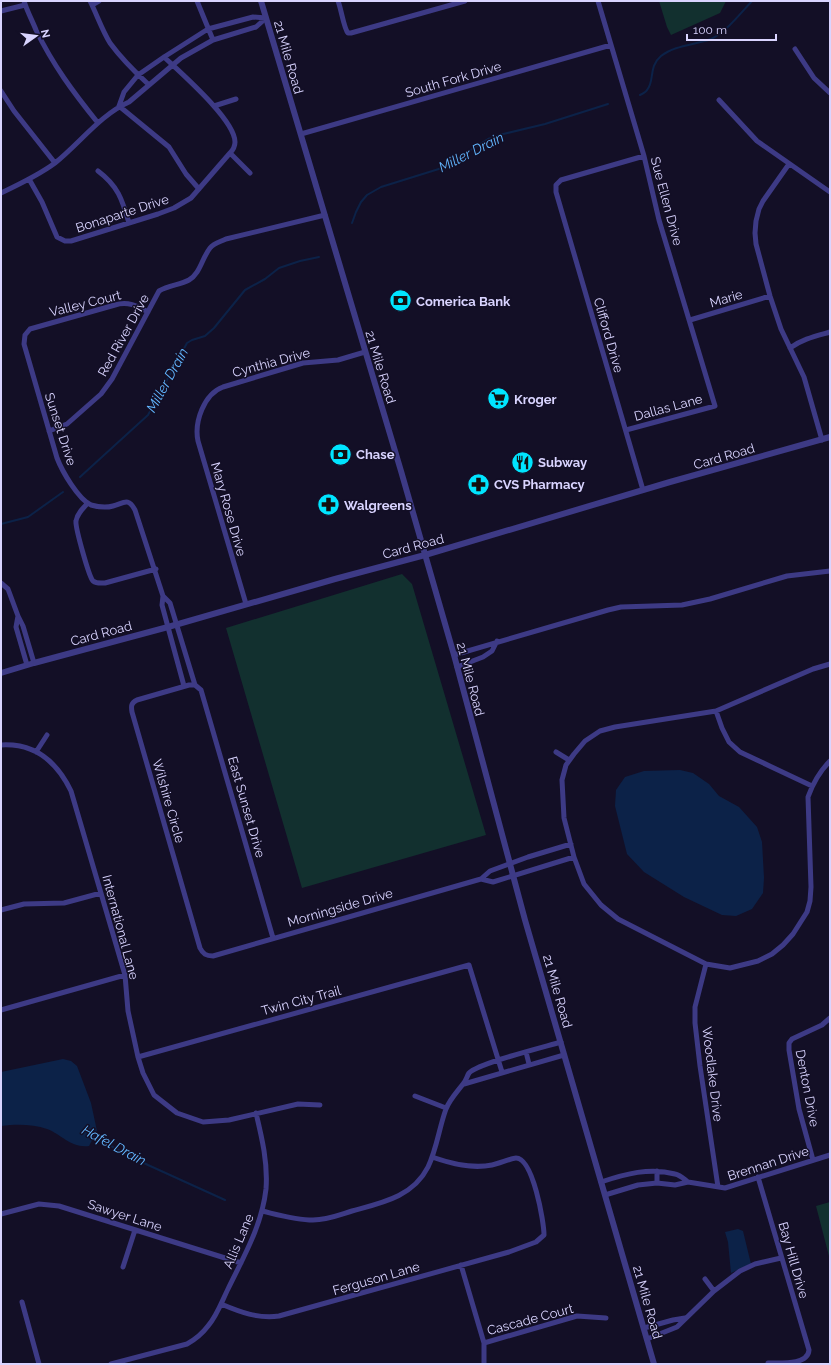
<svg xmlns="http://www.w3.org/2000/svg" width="831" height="1365" viewBox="0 0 831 1365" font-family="Raleway,sans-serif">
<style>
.green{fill:#12302f}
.water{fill:#0c2248}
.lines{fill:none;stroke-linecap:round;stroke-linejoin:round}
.stream{stroke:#0c2248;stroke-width:2}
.minor{stroke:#3d3a85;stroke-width:5}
.tertiary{stroke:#3d3a85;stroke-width:6}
.labels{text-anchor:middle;stroke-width:3;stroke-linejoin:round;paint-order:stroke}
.street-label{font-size:13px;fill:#d9d4ff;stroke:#130f26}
.poi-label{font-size:13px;font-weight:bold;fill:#d9d4ff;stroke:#130f26;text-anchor:start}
.water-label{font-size:14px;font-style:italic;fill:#62b6ff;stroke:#130f26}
</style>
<rect width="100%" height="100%" fill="#130f26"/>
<path class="green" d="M659,1h67l-6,12 -49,22 -4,-8z
M402,574l10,10 74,251 -184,53 -76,-260z
M830,1202v58l-14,-54z"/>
<path class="water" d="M680,770l13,3 16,11 10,12 20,11 18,20 5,15 2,36 -1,15 -11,16 -16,7 -14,-1 -38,-18 -40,-25 -17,-18 -12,-48 1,-16 9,-13 19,-6z
M63,1059l8,2 6,5 14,37 6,28 -8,15c-19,2 -26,-11 -42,-17 -14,-5 -31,-5 -46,-3v-54z
M738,1229l5,2 8,33 -20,9 -3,-31 -3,-10z"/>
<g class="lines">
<path class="stream" d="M640,95c2,-1 6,-3 7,-5 8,-9 1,-23 14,-34 14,-11 34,-11 50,-17 16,-8 29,-25 41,-38
M352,223l4,-11 5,-10 6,-7 14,-8 61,-19 46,-29 11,-4 46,-11 63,-20
M80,477l68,-62 39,-72 5,-3 13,-4 9,-8 31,-38 20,-11 14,-11 21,-7 19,-4
M1,524l27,-7 35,-25
M93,1137l55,28 77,35"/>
<path class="minor" d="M24,1c3,10 8,19 12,29 17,35 37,62 62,93
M90,1c7,14 12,29 20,42 11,15 25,29 38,41
M197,1l16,39
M338,1c3,7 6,28 10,32h3l114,-32
M598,1l46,155 15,64 56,186 -89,24
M92,5l7,-4
M1,11l24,-6
M795,49l19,29 16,15
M1,91l13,20 41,52
M719,100l38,41 73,51
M119,106l5,-14 14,-17 26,-18 44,-28 45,-12 13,1
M119,106l50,41 17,27 13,15
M214,106l22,-7
M301,134l310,-89
M230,153l20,20
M789,164l-26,37 -4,8 -3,12 -1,12 1,11 14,52 11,33 23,48 18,63
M98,171c20,15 24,28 31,52
M29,179l13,23 15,35 8,4h6l87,-27 16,-6 17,-10 39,-45c3,-3 5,-6 5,-11 0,-22 -54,-69 -71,-85
M1,193c19,-9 38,-18 54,-30 25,-20 45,-48 74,-61l52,-44 32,-18 43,-13 10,-9
M148,312c-11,-6 -20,-11 -33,-7l-85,24 -5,6 -1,9 33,114c5,13 21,41 34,47 7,2 15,3 22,1 11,-3 15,-9 22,4l28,86 -1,9 22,81
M690,320l80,-24
M790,348c12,-9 26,-12 40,-16
M49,431l18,-7 34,-30 11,-15 47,-88c10,-6 21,-6 30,-11 11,-6 13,-22 21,-32 4,-5 10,-6 16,-9l99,-24
M643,490l-87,-298v-7l5,-5 83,-24
M88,503c-5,5 -11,11 -12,18 -1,6 13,56 17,60 4,3 8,2 12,2l51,-14
M1,583l7,6 10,27 5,10 11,37
M163,596l7,7 25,82
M246,604l-48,-163c-4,-19 6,-47 25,-54l80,-24 35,-3 27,-8
M18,616l-2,11 11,38
M454,655l154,-45 13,-3 61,-2 28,-6 77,-23 43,-5
M830,664l-17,5 -97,42 -101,16 -15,4 -15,10 -11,13 -8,11 -4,15 2,38 10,39 10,27 17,21 17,14 88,45 24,4 28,-7 14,-7 11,-9 10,-11 14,-22 3,-11 1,-14 -3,-90c5,-14 12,-26 22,-36
M457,667l26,-10 9,-6 5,-10
M716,711l6,17 7,14 11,10 72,34
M1,745c34,-2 56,17 70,46l54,184 3,36 10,46 5,16 11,22 23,18 26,9 26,-2 69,-16 22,1
M36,752l11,-17
M556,752l13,8
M481,879l12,3 81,-25
M1,910l23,-6 40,-1 37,-10
M273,938l-72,-248 -6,-5h-6l-52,15c-6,3 -6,6 -5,12l68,236c3,6 6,8 13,8l268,-77 9,-8 38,-14 43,-13
M706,964l-11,43v16l5,43 18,121
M1,1010l124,-35
M526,1052l3,12
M138,1057l331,-92 33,107
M464,1084l100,-29
M415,1096l31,12
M813,1160l-14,-51 -10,-59v-7l3,-4 30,-14 8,-7
M758,1177l51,173c-1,15 -27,13 -41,13
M601,1182c24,-8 49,-15 74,-8 5,1 9,5 13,8
M657,1183v-12
M605,1195l33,-10 19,-2 18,2 13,-3 37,6 105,-33
M262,1211c17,4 34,9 51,9 14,0 26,-5 39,-9 29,-8 61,-14 76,-44 9,-19 11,-39 18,-58 4,-10 11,-17 17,-25 3,-3 4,-8 6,-11 10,-10 75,-26 92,-31
M1,1214l38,-10 20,2 182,57
M461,1265l23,78v21
M123,1267l12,-37
M705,1279l9,12
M22,1302l17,62
M221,1304c19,8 37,15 58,12l230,-64 27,-10 8,-7c0,-13 -11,-77 -28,-77 -4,0 -18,6 -24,7 -20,4 -40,-1 -60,-8
M644,1328l29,-8 12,-2
M647,1339l30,-12 37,-36 26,-20 15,-7 26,-6
M484,1343l93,-27 29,2
M111,1364l76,-20c9,-5 15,-10 21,-18 9,-10 14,-25 20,-37 16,-33 34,-64 38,-100 2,-26 -4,-51 -10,-76"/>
<path class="tertiary" d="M261,1l140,470 53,184 71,265 129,444
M1,673l33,-10 134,-36 167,-48 90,-24 245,-73 160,-45"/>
</g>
<defs>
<symbol id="bank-disc" viewBox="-11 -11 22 22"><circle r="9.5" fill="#00e5ff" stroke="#130f26"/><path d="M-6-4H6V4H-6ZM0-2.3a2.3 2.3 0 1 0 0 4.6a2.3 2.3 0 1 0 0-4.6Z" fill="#111"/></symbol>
<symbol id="supermarket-disc" viewBox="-11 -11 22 22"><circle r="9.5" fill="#00e5ff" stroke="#130f26"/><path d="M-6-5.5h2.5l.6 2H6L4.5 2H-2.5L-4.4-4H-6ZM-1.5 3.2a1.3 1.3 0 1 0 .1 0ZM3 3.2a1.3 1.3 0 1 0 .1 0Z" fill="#111"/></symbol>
<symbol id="restaurant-disc" viewBox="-11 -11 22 22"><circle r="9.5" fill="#00e5ff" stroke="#130f26"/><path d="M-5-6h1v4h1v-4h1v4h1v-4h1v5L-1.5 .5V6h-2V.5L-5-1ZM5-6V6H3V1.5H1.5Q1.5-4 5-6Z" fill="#111"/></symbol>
<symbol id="pharmacy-disc" viewBox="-11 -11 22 22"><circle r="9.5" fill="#00e5ff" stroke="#130f26"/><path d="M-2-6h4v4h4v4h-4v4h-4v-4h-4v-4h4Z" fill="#111"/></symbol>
</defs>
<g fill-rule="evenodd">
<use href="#bank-disc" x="388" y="288" width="25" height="25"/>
<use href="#supermarket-disc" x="486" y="386" width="25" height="25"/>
<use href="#bank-disc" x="328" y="442" width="25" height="25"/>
<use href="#restaurant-disc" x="510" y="450" width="25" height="25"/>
<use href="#pharmacy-disc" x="466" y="472" width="25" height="25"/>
<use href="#pharmacy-disc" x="316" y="492" width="25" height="25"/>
</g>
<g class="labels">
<g class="street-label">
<text transform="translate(289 57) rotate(74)" y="5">21 Mile Road</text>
<text transform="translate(453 79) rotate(-16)" y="5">South Fork Drive</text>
<text transform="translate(667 201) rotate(75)" y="5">Sue Ellen Drive</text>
<text transform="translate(122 213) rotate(-18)" y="5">Bonaparte Drive</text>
<text transform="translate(726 298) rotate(-16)" y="5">Marie</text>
<text transform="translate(85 303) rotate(-14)" y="5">Valley Court</text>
<text transform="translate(123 335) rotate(-61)" y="5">Red River Drive</text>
<text transform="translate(609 335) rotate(74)" y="5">Clifford Drive</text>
<text transform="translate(271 362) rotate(-15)" y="5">Cynthia Drive</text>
<text transform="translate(381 367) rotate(73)" y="5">21 Mile Road</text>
<text transform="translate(668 407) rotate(-15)" y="5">Dallas Lane</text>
<text transform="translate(61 429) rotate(72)" y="5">Sunset Drive</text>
<text transform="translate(724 456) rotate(-16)" y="5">Card Road</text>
<text transform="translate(229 509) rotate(74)" y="5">Mary Rose Drive</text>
<text transform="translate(413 546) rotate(-15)" y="5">Card Road</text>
<text transform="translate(101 633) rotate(-15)" y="5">Card Road</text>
<text transform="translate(471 679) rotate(75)" y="5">21 Mile Road</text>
<text transform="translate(169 801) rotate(74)" y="5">Wilshire Circle</text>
<text transform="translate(247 807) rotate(74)" y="5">East Sunset Drive</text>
<text transform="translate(340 907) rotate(-16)" y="5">Morningside Drive</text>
<text transform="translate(121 927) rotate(75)" y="5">International Lane</text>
<text transform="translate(558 991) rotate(74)" y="5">21 Mile Road</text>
<text transform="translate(301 1000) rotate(-15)" y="5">Twin City Trail</text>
<text transform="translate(713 1074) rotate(83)" y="5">Woodlake Drive</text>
<text transform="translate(808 1088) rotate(79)" y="5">Denton Drive</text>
<text transform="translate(768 1163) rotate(-18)" y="5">Brennan Drive</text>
<text transform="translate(125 1215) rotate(18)" y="5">Sawyer Lane</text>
<text transform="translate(238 1241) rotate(-67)" y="5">Allis Lane</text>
<text transform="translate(794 1260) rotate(74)" y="5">Bay Hill Drive</text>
<text transform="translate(376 1278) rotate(-16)" y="5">Ferguson Lane</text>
<text transform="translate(648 1302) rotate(74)" y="5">21 Mile Road</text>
<text transform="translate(530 1319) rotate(-15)" y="5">Cascade Court</text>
</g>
<g class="poi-label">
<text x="416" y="306">Comerica Bank</text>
<text x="514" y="404">Kroger</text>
<text x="356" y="459">Chase</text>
<text x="538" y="467">Subway</text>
<text x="494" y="489">CVS Pharmacy</text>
<text x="344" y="510">Walgreens</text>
</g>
<g class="water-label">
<text transform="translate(471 152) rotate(-27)" y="5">Miller Drain</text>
<text transform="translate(167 380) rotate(-61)" y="5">Miller Drain</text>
<text transform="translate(114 1145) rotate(28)" y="5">Hafel Drain</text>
</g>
</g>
<rect width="831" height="1365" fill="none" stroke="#d9d4ff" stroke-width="4"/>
<g transform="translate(36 36) rotate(76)" stroke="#130f26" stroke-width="3" paint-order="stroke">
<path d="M0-3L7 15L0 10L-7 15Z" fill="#d9d4ff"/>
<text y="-6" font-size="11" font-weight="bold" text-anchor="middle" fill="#d9d4ff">N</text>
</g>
<path d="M687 34v6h89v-6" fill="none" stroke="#d9d4ff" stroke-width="2"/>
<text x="693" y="34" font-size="12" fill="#d9d4ff" stroke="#130f26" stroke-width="3" paint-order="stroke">100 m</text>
</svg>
